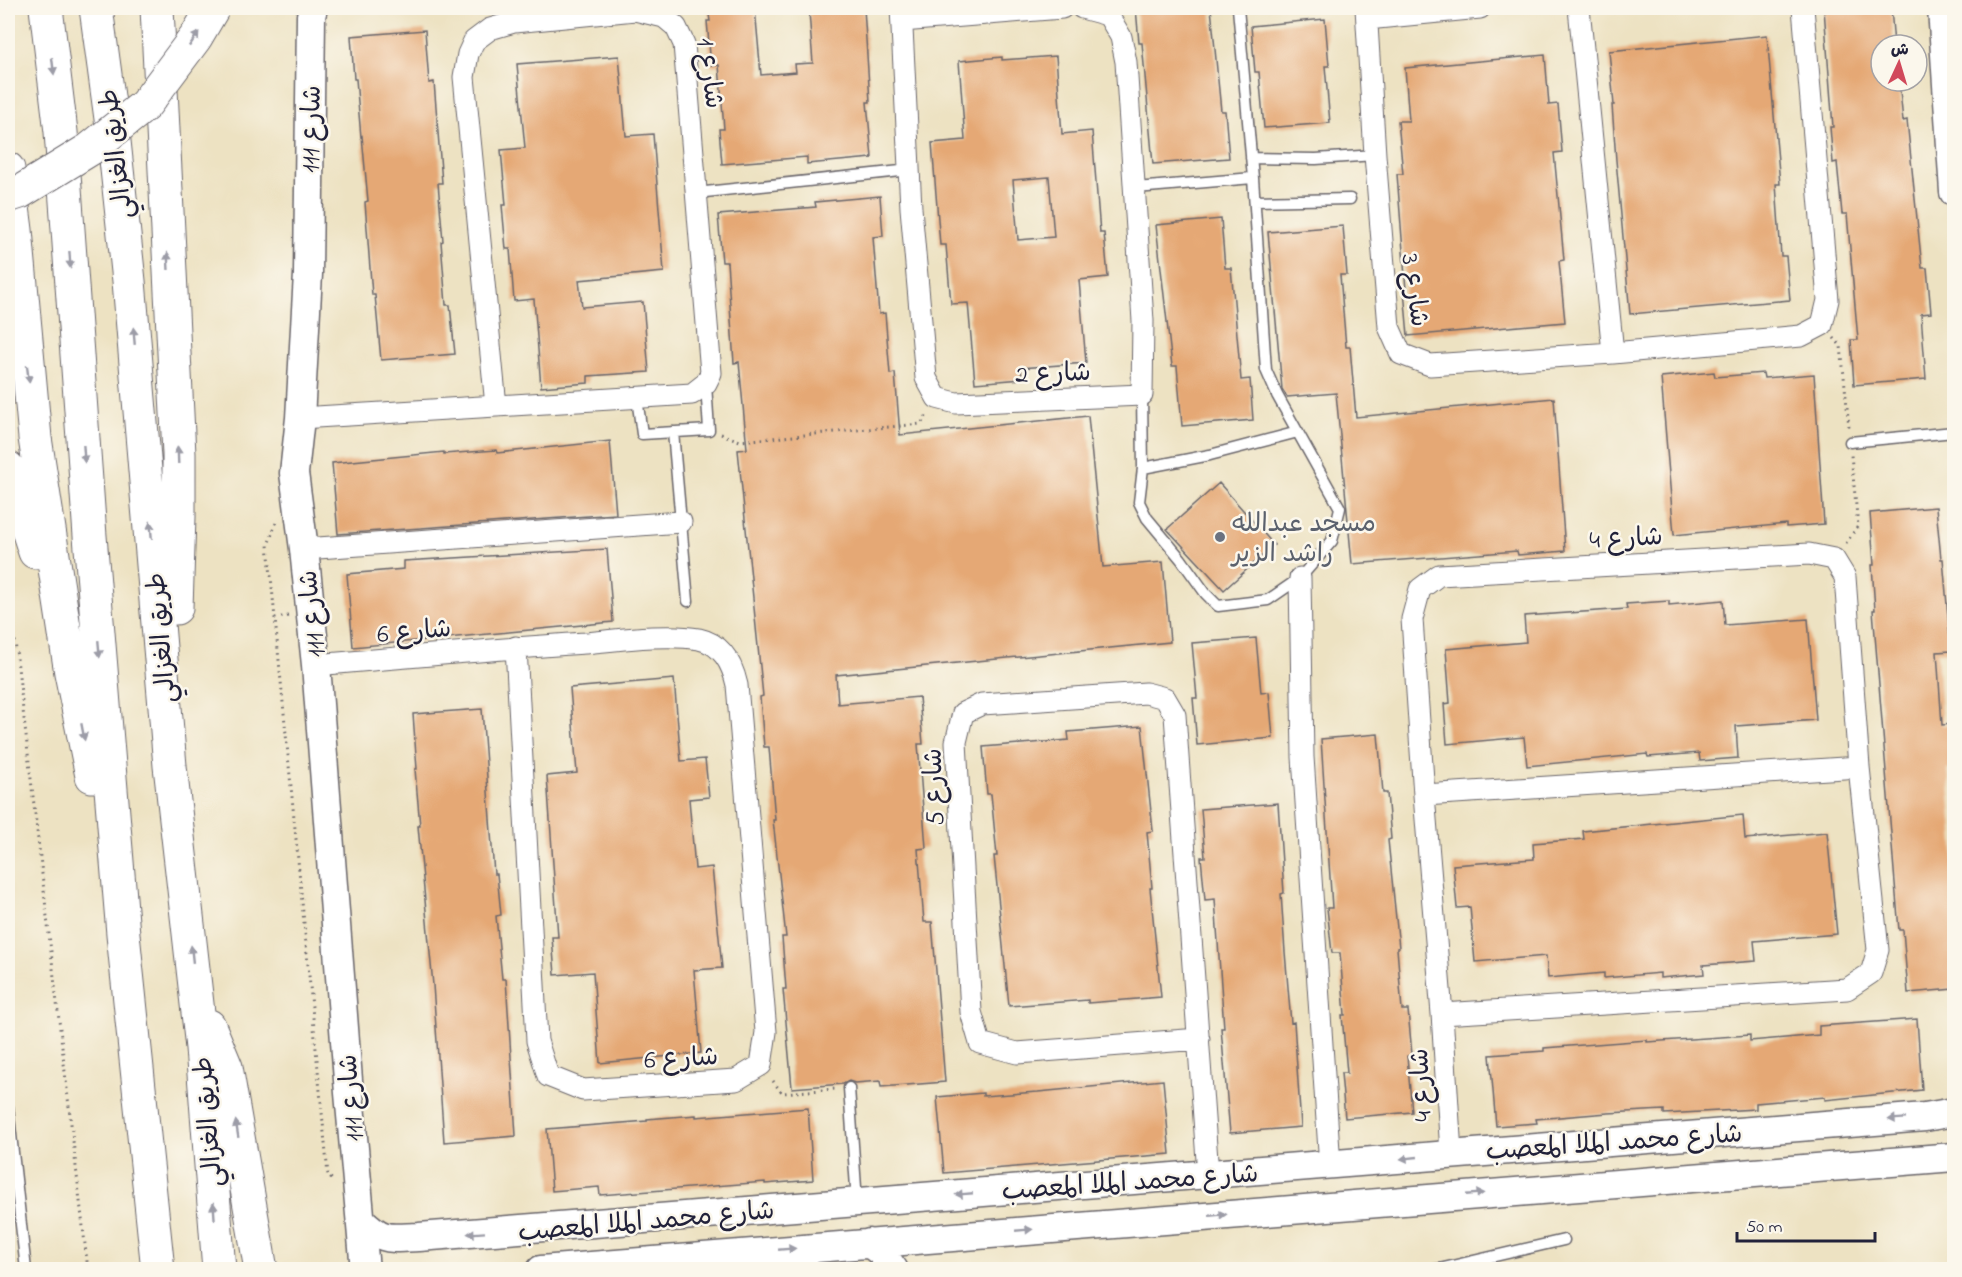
<svg xmlns="http://www.w3.org/2000/svg" width="1962" height="1277" viewBox="0 0 1962 1277" font-family="'Indie Flower','Playpen Sans Arabic',sans-serif">
<style>
.building{fill:#e5a874;fill-rule:evenodd}
.lines{fill:none;stroke-linecap:round;stroke-linejoin:round}
.lane-casing{stroke:#69656a;stroke-width:13}
.street-casing{stroke:#69656a;stroke-width:23}
.secondary-casing{stroke:#69656a;stroke-width:31}
.highway-casing{stroke:#69656a;stroke-width:35}
.path{stroke:#69656a;stroke-width:3;stroke-dasharray:1.5 4.5;stroke-linecap:butt}
.lane{stroke:#fff;stroke-width:10}
.street{stroke:#fff;stroke-width:21}
.secondary{stroke:#fff;stroke-width:28}
.highway{stroke:#fff;stroke-width:33}
.highway-bridge-casing{stroke:#69656a;stroke-width:35;stroke-linecap:butt}
.highway-bridge{stroke:#fff;stroke-width:33}
.oneway{fill:#9c9ca7}
.worship-dot{fill:#6b7280;stroke:#fbf7ec;stroke-width:2}
.labels{text-anchor:middle;stroke-width:5;stroke-linejoin:round;paint-order:stroke}
.street-label{font-size:26px;fill:#22223b;stroke:#fbf7ec}
.worship-label{font-size:26px;fill:#5b616d;stroke:#fbf7ec;text-anchor:start}
</style>
<rect width="100%" height="100%" fill="#fbf7ec"/>
<filter id="ink" filterUnits="userSpaceOnUse"><feTurbulence type="fractalNoise" baseFrequency=".0167" numOctaves="2"/><feDisplacementMap in="SourceGraphic" scale="12" xChannelSelector="R" yChannelSelector="G"/><feConvolveMatrix kernelMatrix="1 2 1 2 8 2 1 2 1" color-interpolation-filters="sRGB"/></filter>
<filter id="wash" filterUnits="userSpaceOnUse"><feTurbulence type="fractalNoise" baseFrequency=".008" numOctaves="4" result="noise"/><feDisplacementMap in="SourceGraphic" scale="24" xChannelSelector="R" yChannelSelector="G"/><feGaussianBlur stdDeviation="1.35" result="paint"/><feColorMatrix in="noise" values="0 0 0 0 0 0 0 0 0 0 0 0 0 0 0 0 0 1.4 0 .05"/><feComposite in="paint" operator="in"/></filter>
<g filter="url(#wash)">
<rect width="100%" height="100%" fill="#ede2c2"/>
<g id="blocks">
<path class="building" d="M708,8h47l6,67 35,-3 -1,-8 18,-1 -4,-51 55,-4 6,94h-3l5,56 -65,6v-7l-85,7 -3,-35h5l-5,-64 -8,1 -4,-45h3z
M1136,8h75l10,103h4l4,47 -76,6 -11,-121h-3z
M1843,8h48l3,37h-13v36h18l4,40 4,-1 15,148h5l4,45 -10,1 5,65 -72,6 -3,-45h7l-11,-126h-5l-5,-52 -4,1 -3,-36h3l-9,-118z
M1325,19l4,47h-4l5,57 -66,5 -5,-56h-4l-4,-46z
M425,30l4,53 5,-1 8,101h-4l5,58 -2,1 5,63h4l5,49 -74,6 -6,-65h-3l-7,-93 3,-1 -6,-65 -1,1 -5,-58h-2l-3,-43z
M1767,35l13,149h-4l5,72h5l4,44 -160,14 -14,-154 -4,-55h2l-5,-54z
M1545,55l4,50 9,-1 4,48 -8,1 10,107 -5,1 6,61 -157,14 -4,-46h2l-9,-116h6l-5,-53h11l-4,-53z
M619,56l7,80 27,-2 11,138 -85,8 3,27 61,-5 6,70 -61,4v7l-47,4 -7,-88 -20,2 -4,-52h-4l-4,-44h4l-5,-55 24,-2 -8,-84z
M1056,56l6,78 30,-3 8,102h4l4,44 -29,3 7,83 -65,5 1,11 -47,4 -7,-80 -17,1 -5,-59h-6l-8,-102 33,-3 -6,-79 43,-4v3zM1049,177l5,60 -36,3 -5,-60z
M880,196l3,40 -10,1 6,77 6,-1 5,61 5,-1 5,62 188,-19 15,151 60,-5 7,80 -334,33 2,29 81,-7 4,47h-5l8,104 -8,1 6,73h8l13,160 -64,5 -1,-6 -25,2 -6,-2 -6,3 -51,4 -9,-99h3l-4,-52h4l-13,-117h2l-6,-73h-5l-4,-50 3,-1 -25,-246 9,-1 -8,-87 -5,1 -7,-101h-5l-4,-47 98,-8 -1,-5z
M1221,219l4,49h6l10,112 9,-1 3,41 -71,6 -5,-60h-5l-16,-141z
M1343,226l4,49h-7l6,72h4l6,70 198,-19 11,153 -47,4 -1,-4 -165,13 -16,-171 -49,4 -5,-8 -14,-157z
M1714,372l1,5 48,-4 1,5 50,-4 10,150 -38,3v-3l-112,11 -13,-158z
M610,441l6,73 -278,20 -6,-71 112,-11v2l52,-4 1,3z
M1219,483l55,62 -50,45 -57,-61z
M1936,507l5,52h2l8,92 -14,1 5,73 11,-1 1,13v32l-6,1 6,72v147l-46,4 -5,-63h-4l-4,-47 -22,-273h2l-3,-45h2l-4,-52z
M607,549l6,73 -260,25 -6,-73 57,-5v-8z
M1723,600l2,25 83,-6 8,101 -80,6 2,32 -38,3 -1,-8 -51,4 -1,-3 -120,12 -3,-29 -77,7 -3,-40 6,-1 -4,-54 80,-7 -2,-26 103,-7 -1,-5 43,-3v4z
M1256,638l5,55 8,-1 4,46 -76,7 -4,-47h4l-5,-55z
M674,679l7,82 24,-2 4,38 -20,2 6,70 17,-2 10,101 -28,2 7,83 -101,10 -7,-91 -38,3 -3,-38h6l-11,-161 30,-3 -7,-85z
M482,709l12,165h3l4,41 -5,1 6,63h4l10,157 -72,6 -11,-157 -15,-159h2l-5,-57h2l-4,-55z
M1142,726l11,105 -6,1 5,56h-2l11,109 -73,6v-3l-79,6 -15,-150h3l-6,-62h-4l-4,-47 86,-7 -1,-8z
M1378,734l5,59h4l4,46 -3,1 11,108h-2l5,62h6l4,45 -5,1 5,56 -67,6 -4,-45h6l-5,-58h3l-5,-62h-8l-5,-45h5l-11,-169z
M1278,803l6,90 -3,1 4,58 6,71 3,-1 7,105 -71,6 -9,-105h3l-9,-129 -10,1 -4,-43h4l-4,-48z
M1743,815l2,24 82,-7 10,102 -83,7 2,20 -53,4 1,9 -44,4v-5l-56,5v-5l-56,5 -2,-22 -71,6 -5,-55 -13,1 -4,-43 81,-6 -1,-16 51,-4 -1,-8z
M1917,1019l5,71 -97,10v-3l-69,6v6l-92,5v-4l-56,3 -72,6 1,4 -41,3 -6,-71 54,-4v-3l103,-8v2l103,-7v6l69,-6v-9z
M1163,1080l7,74 -226,19 -7,-76 46,-4v3l55,-4z
M808,1108l5,72 -48,4v-2l-165,13 -1,-8 -47,4 -5,-62 100,-8v-2l49,-4v2z"/>
</g>
</g>
<g filter="url(#ink)">
<use href="#blocks" fill-opacity="0" stroke="#69656a" stroke-width="1.5"/>
<g class="lines">
<defs>
<path id="lane" d="M1251,158l65,1 59,-4
M1136,188l117,-10
M696,193l214,-23
M1255,201l95,-2
M1142,395l1,73 -4,34 8,16 34,41 25,35 12,12 50,-6 32,-22 32,-37 8,-33 -63,-113 -11,-25 -13,-192 -15,-170
M637,398l5,36 67,-4 -3,-46
M673,432l15,169
M1850,442l104,-10
M1143,468l67,-13 88,-23
M849,1088l8,114
M8,1107l18,163
M1428,1270l11,-1 125,-29"/>
<path id="street" d="M901,8l10,200 15,170 11,20 19,5 186,-8 1,-74 -17,-259 -5,-25 -13,-22 -26,-7
M1366,8l9,147 14,172 12,27 29,11 183,-12 188,-17 21,-11 6,-25 -25,-292
M1579,8l34,345
M1367,19l113,-11
M902,21l160,-13
M300,418l392,-24 14,-11 5,-10 -27,-329 -8,-17 -12,-10 -29,-7 -121,12 -24,7 -16,12 -6,13 -4,23 32,329
M304,549l377,-27
M1300,578l3,179 27,409
M316,665c90,-8 179,-16 269,-22 32,-3 82,-10 114,-4 23,5 33,24 38,46l29,347 -5,33 -25,15 -153,10 -35,-14 -11,-35 -21,-394
M1424,795l435,-28
M1442,1014l405,-25 24,-16 7,-23 -19,-183 -14,-190 -11,-18 -25,-5 -370,21 -19,14 -8,30 12,176 18,219 9,139
M1199,1039l-182,14 -37,-10 -9,-31 -15,-270 7,-29 19,-9 164,-11 19,5 10,17 33,459"/>
<path id="secondary" d="M313,8l-2,8 -3,258 -8,144 -6,55 10,76 12,116 33,428 16,177
M1942,8l12,184
M361,1220c23,22 27,18 58,17l1506,-120 29,-5
M869,1243l12,9 13,18
M541,1270l1413,-113"/>
<path id="highway" d="M46,8l15,124 29,404 33,398 35,336
M96,8l18,133 15,140 41,485 32,282 17,222
M157,8l22,446v63l-3,91
M8,169l8,61 19,208 36,235 21,103
M8,468l27,84
M209,1026l17,41 35,203"/>
</defs>
<use href="#lane" class="lane-casing"/>
<use href="#street" class="street-casing"/>
<use href="#secondary" class="secondary-casing"/>
<use href="#highway" class="highway-casing"/>
<path class="path" d="M1834,338l7,8 8,81
M721,434l19,7 181,-17 6,-9
M276,523l-8,22 60,630 6,7
M1846,543l12,-17 -7,-71
M8,581l80,689
M275,618l13,-2
M773,1081l9,12 53,-4"/>
<use href="#lane" class="lane"/>
<use href="#street" class="street"/>
<use href="#secondary" class="secondary"/>
<use href="#highway" class="highway"/>
<defs>
<path id="highway-bridge" d="M8,196l12,-4 70,-43 55,-44 51,-68 17,-29"/>
</defs>
<use href="#highway-bridge" class="highway-bridge-casing"/>
<use href="#highway-bridge" class="highway-bridge"/>
</g>
<defs><path id="oneway-solid" d="M-6-.8H1V-3.2L6.5 0L1 3.2V.8H-6Z" transform="scale(1.5)"/></defs>
<g class="oneway">
<use href="#oneway-solid" transform="translate(194 39) rotate(-56)"/>
<use href="#oneway-solid" transform="translate(53 66) rotate(83)"/>
<use href="#oneway-solid" transform="translate(70 260) rotate(86)"/>
<use href="#oneway-solid" transform="translate(168 261) rotate(-93)"/>
<use href="#oneway-solid" transform="translate(134 336) rotate(-95)"/>
<use href="#oneway-solid" transform="translate(28 374) rotate(83)"/>
<use href="#oneway-solid" transform="translate(84 454) rotate(86)"/>
<use href="#oneway-solid" transform="translate(178 455) rotate(-92)"/>
<use href="#oneway-solid" transform="translate(151 530) rotate(-95)"/>
<use href="#oneway-solid" transform="translate(99 649) rotate(85)"/>
<use href="#oneway-solid" transform="translate(83 732) rotate(79)"/>
<use href="#oneway-solid" transform="translate(192 954) rotate(-96)"/>
<use href="#oneway-solid" transform="translate(1897 1119) rotate(176)"/>
<use href="#oneway-solid" transform="translate(237 1129) rotate(-99)"/>
<use href="#oneway-solid" transform="translate(1409 1158) rotate(174)"/>
<use href="#oneway-solid" transform="translate(964 1194) rotate(175)"/>
<use href="#oneway-solid" transform="translate(1475 1194) rotate(-5)"/>
<use href="#oneway-solid" transform="translate(214 1211) rotate(-94)"/>
<use href="#oneway-solid" transform="translate(1218 1215) rotate(-5)"/>
<use href="#oneway-solid" transform="translate(1024 1230) rotate(-5)"/>
<use href="#oneway-solid" transform="translate(476 1233) rotate(176)"/>
<use href="#oneway-solid" transform="translate(787 1249) rotate(-5)"/>
</g>
</g>
<circle class="worship-dot" cx="1220" cy="537" r="6"/>
<g class="labels">
<g class="street-label">
<text transform="translate(711 73) rotate(82)" y="9">شارع 1</text>
<text transform="translate(310 129) rotate(-89)" y="9">شارع 111</text>
<text transform="translate(115 154) rotate(-97)" y="9">طريق الغزالي</text>
<text transform="translate(1416 290) rotate(82)" y="9">شارع 3</text>
<text transform="translate(1053 372) rotate(-2)" y="9">شارع 2</text>
<text transform="translate(1626 537) rotate(-3)" y="9">شارع 4</text>
<text transform="translate(311 614) rotate(-96)" y="9">شارع 111</text>
<text transform="translate(414 630) rotate(-5)" y="9">شارع 6</text>
<text transform="translate(160 638) rotate(-95)" y="9">طريق الغزالي</text>
<text transform="translate(933 787) rotate(-92)" y="9">شارع 5</text>
<text transform="translate(681 1057) rotate(-3)" y="9">شارع 6</text>
<text transform="translate(1420 1085) rotate(-93)" y="9">شارع 4</text>
<text transform="translate(350 1098) rotate(-95)" y="9">شارع 111</text>
<text transform="translate(207 1122) rotate(-95)" y="9">طريق الغزالي</text>
<text transform="translate(1614 1141) rotate(-4)" y="9">شارع محمد الملا المعصب</text>
<text transform="translate(1130 1181) rotate(-4)" y="9">شارع محمد الملا المعصب</text>
<text transform="translate(646 1220) rotate(-5)" y="9">شارع محمد الملا المعصب</text>
</g>
<g class="worship-label">
<text x="1232" y="531">مسجد عبدالله<tspan x="1232" dy="30">راشد الزير</tspan></text>
</g>
</g>
<rect width="1962" height="1277" fill="none" stroke="#fbf7ec" stroke-width="30"/>
<g transform="translate(1899 63) rotate(4)"><circle r="28" fill="#fbf7ec" stroke="#a4a2a5" stroke-width="1.5"/>
<path d="M0-4.5L10 22L0 15L-10 22Z" fill="#d1495b"/>
<text y="-9" font-size="16" font-weight="bold" text-anchor="middle" fill="#22223b">ش</text>
</g>
<path d="M1737 1232v9h138v-9" fill="none" stroke="#22223b" stroke-width="3"/>
<text x="1746" y="1232" font-size="18" fill="#22223b" stroke="#fbf7ec" stroke-width="4.5" paint-order="stroke">50 m</text>
</svg>
